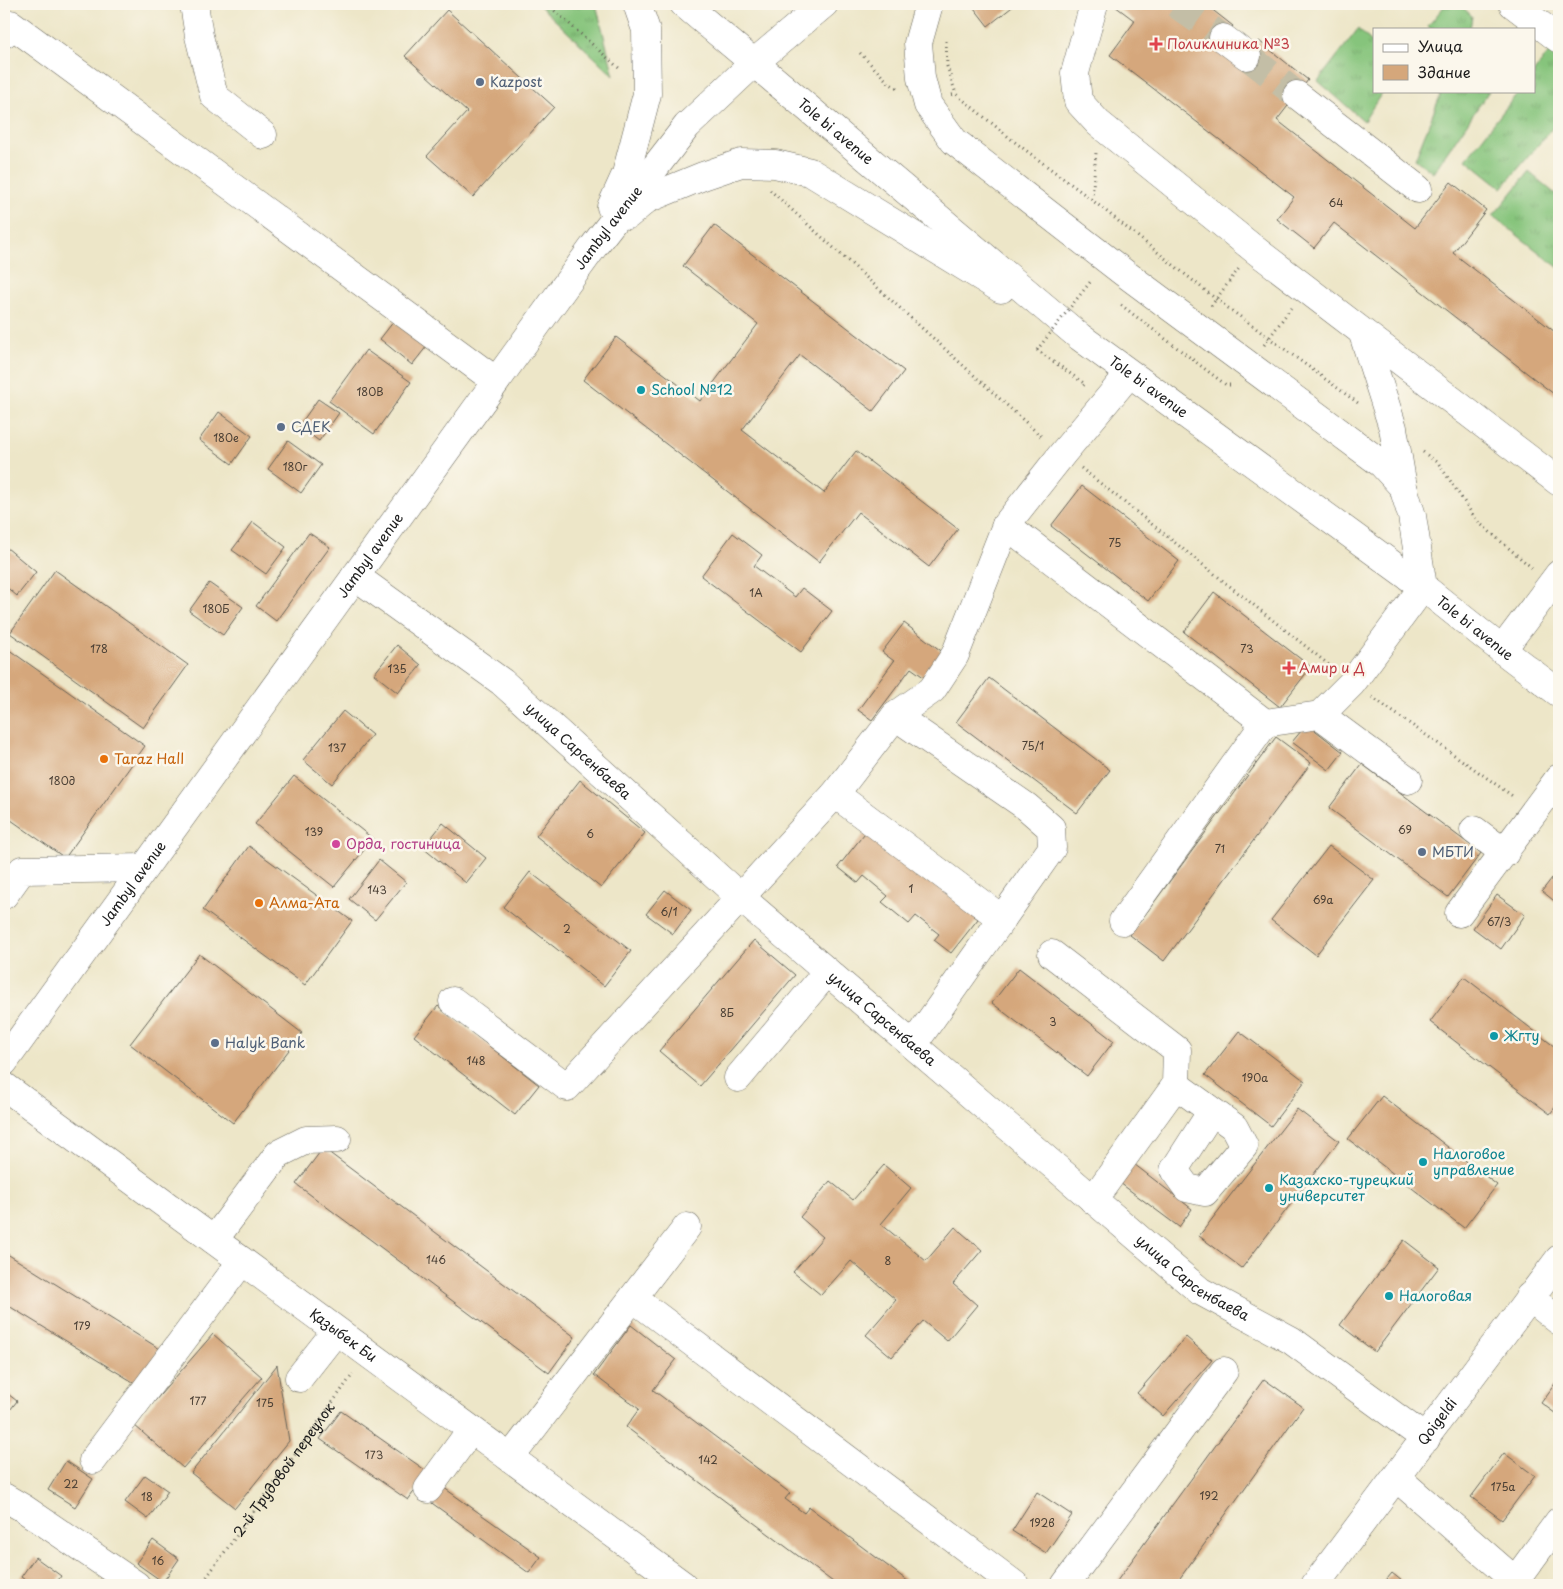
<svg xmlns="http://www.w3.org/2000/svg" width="1563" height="1589" viewBox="0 0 1563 1589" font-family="'Playpen Sans',sans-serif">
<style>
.grass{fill:url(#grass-tufts);stroke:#51704c}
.building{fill:#d5a77b}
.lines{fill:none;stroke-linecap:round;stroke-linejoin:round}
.minor-tunnel{stroke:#c3bea6;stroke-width:28;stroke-dasharray:28 14;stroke-linecap:butt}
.minor-casing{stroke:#656358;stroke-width:29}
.major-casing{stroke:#656358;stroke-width:29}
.path{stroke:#656358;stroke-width:3;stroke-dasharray:1 4;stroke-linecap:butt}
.minor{stroke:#fff;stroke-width:28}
.major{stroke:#fff;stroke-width:28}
.path-bridge{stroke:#656358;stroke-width:3;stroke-dasharray:1 4;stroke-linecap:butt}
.health-dot{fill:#e0444e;stroke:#fbf7ec;stroke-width:2}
.service-dot{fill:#5c6f8a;stroke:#fbf7ec;stroke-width:2}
.culture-dot{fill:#0f9aa8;stroke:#fbf7ec;stroke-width:2}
.food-dot{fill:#e8710a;stroke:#fbf7ec;stroke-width:2}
.hotel-dot{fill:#d1479c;stroke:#fbf7ec;stroke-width:2}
.labels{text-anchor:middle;stroke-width:5;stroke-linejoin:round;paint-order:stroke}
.number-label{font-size:11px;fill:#4a3f34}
.health-label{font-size:14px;fill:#be3a42;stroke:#fbf7ec;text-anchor:start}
.service-label{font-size:14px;fill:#4e5e75;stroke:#fbf7ec;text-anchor:start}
.street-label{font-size:14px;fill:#1c1c1c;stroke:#fbf7ec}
.culture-label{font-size:14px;fill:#0d838f;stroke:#fbf7ec;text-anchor:start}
.food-label{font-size:14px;fill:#c56008;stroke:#fbf7ec;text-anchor:start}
.hotel-label{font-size:14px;fill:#b23c85;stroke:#fbf7ec;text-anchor:start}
</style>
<defs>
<pattern id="grass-tufts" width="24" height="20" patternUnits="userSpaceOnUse" patternTransform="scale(1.25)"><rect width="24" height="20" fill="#86c47b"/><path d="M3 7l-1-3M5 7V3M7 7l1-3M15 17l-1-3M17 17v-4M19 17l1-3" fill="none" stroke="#73a86a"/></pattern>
</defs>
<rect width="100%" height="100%" fill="#fbf7ec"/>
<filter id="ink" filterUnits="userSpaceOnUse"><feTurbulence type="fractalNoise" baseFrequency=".02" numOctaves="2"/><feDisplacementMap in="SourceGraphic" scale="10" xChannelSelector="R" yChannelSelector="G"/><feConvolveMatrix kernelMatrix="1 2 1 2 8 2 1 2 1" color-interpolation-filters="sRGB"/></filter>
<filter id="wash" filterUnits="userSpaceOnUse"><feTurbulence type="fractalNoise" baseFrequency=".0096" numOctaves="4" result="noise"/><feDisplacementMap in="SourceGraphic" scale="20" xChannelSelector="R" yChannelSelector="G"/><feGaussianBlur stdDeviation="1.12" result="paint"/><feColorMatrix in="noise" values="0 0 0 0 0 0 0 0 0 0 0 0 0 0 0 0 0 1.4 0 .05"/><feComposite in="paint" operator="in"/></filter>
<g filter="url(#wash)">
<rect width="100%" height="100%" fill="#ede6c8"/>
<path class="grass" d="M538,4h58l18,72z
M1446,4h13l13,12 -2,13h-40l-2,-3z
M1358,29l16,15v47h9l-19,30 -46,-40z
M1556,43l3,3v74l-57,68 -36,-29 53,-68h15v-19z
M1442,91h47l-56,82 -18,-14z
M1529,172l30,25v71l-66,-52z"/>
<g id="blocks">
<path class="building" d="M971,4h45l-28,22z
M1116,4h89l28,22 -15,18 24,19 17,-22 49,39 -31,40 138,108 36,-46 35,28 -33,43 106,82v63l-225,-175 -20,25 -37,-29 17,-22 -184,-142 25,-34 -20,-15z
M447,10l107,97 -81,90 -46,-41 40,-44 -62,-56z
M714,225l190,146 -31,40 -73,-56 -58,75 82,63 32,-42 102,78 -29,38 -71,-55 -39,50 -236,-182 33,-43 84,64 58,-77 -75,-58z
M394,321l33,25 -15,19 -32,-26z
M366,350l45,32 -37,52 -45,-33z
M318,399l21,14 -20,28 -20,-15z
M219,412l33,24 -20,28 -33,-24z
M288,441l33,24 -20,28 -33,-24z
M1082,486l97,75 -31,40 -97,-75z
M253,522l33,25 -20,27 -34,-24z
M309,533l21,14 -54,74 -20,-15z
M733,533l29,22 -8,11 41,31 7,-9 30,23 -31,41 -100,-76z
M7,548l29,24 -19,24 -13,-11v-34z
M55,570l133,95 -45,63 -133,-95z
M209,583l34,24 -20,28 -34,-24z
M1214,592l97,75 -31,40 -96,-75z
M904,623l40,30 -19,25 -14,-10 -39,52 -14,-10 36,-49 -12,-9z
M397,645l24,20 -23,28 -24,-19z
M5,647l140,99 -80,112 -61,-43z
M989,678l121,92 -33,43 -121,-91z
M343,711l29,24 -40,49 -29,-24z
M1307,724l36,28 -14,18 -37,-28z
M1276,737l35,26 -147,198 -34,-26z
M1362,764l119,89 -33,44 -119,-89z
M294,776l79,63 -39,48 -79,-63z
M580,780l65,53 -44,55 -65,-52z
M443,823l43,35 -20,25 -43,-35z
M868,829l110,90 -27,34 -17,-13 5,-6 -23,-18 -7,8 -27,-22 6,-6 -24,-20 -6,7 -20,-16z
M249,846l103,75 -47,64 -102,-75z
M1329,846l45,34 -58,75 -45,-35z
M379,860l27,22 -31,38 -26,-21z
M1559,869v36l-17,-14z
M530,872l101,79 -27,35 -101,-79z
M665,890l26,20 -18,24 -27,-20z
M1497,895l28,20 -24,34 -28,-21z
M754,940l41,35 -95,111 -41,-35z
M199,954l103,79 -69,90 -103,-79z
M1019,968l95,73 -27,35 -95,-73z
M1464,977l95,73v52l-9,12 -120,-92z
M438,1006l101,79 -24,30 -101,-79z
M1239,1031l66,50 -34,45 -66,-51z
M1382,1096l115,89 -33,43 -116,-89z
M1297,1109l42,32 -97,127 -43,-32z
M323,1148l252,189 -26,36 -253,-189z
M1134,1164l58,45 -13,18 -59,-44z
M884,1165l27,23 -30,36 45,37 29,-34 27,23 -29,34 24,21 -30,36 -24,-20 -31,36 -26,-22 30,-35 -45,-39 -30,34 -28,-23 30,-35 -23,-20 30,-36 23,19z
M1404,1240l35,27 -64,85 -35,-27z
M4,1252l156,97 -22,36 -134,-82z
M631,1325l45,35 -23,30 137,103 -5,6 19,14 5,-6 104,78h-76l-211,-158 13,-18 -45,-34z
M213,1334l49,43 -79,91 -49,-43z
M1186,1337l26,23 -49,56 -26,-23z
M277,1365l12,76 -54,67 -44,-35z
M1559,1378v38l-18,-13z
M1264,1379l39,28 -128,178h-61z
M4,1391l13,10 -13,17z
M341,1411l87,61 -20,28 -88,-61z
M1504,1453l31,23 -33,44 -31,-23z
M66,1461l27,18 -18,28 -27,-17z
M145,1475l23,16 -20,28 -23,-17z
M440,1485l101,72 -12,16 -100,-72z
M1037,1492l35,23 -26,38 -34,-22z
M153,1540l26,19 -16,23 -27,-19z
M35,1557l26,19 -6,9h-23l-11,-8z
M1392,1573l15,12h-25z"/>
</g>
</g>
<g filter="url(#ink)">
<use href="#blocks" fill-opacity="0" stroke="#656358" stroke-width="1"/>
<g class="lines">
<path class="minor-tunnel" d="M1176,4l47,34
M1247,56l50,39"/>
<defs>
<g id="minor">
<path d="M194,4l5,32 15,60 49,39"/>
<path d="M1094,4l-19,69 3,28 20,22 156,126 305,233"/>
<path d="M1513,4l46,35"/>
<path d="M4,34l7,-10 485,357"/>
<path d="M1223,38l24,18"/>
<path d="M1297,95l121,94"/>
<path d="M1363,334l30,94 10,59"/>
<path d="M1006,525l259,198 55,-8 32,-32 71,-96"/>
<path id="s2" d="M355,576l147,106 238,215 460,394 91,49 135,99"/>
<path d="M1502,650l57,-76"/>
<path d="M1320,715l88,65"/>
<path d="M895,716l132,91 24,21 1,20 -139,197"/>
<path d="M835,794l167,125"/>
<path d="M1474,830l31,23"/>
<path d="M4,895l18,-25 122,-2"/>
<path d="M1459,913l100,-135"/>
<path d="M1123,921l142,-198"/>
<path d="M1052,954l125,96 -1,35 -83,115"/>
<path d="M453,1001l114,86 268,-293 60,-78 37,-26 23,-35 51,-130 57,-72 66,-79"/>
<path d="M738,1078l89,-106"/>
<path d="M1176,1085l58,42 10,19 -39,46 -18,-4 -13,-18 38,-59"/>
<path id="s3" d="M4,1086l679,499"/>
<path d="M214,1240l64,-86 28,-14 31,-1"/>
<path d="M1529,1297l30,24"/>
<path d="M633,1298l382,287"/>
<path d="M299,1378l37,-47"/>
<path d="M510,1458l177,-231"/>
<path d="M93,1460l149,-199"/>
<path d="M1397,1478l123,107"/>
<path d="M428,1489l43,-59"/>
<path d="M4,1497l19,11 113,77"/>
<path d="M1065,1585l159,-214"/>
<path id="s4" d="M1315,1585l244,-326"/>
<path d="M1509,1585l6,-4 44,-60"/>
</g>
<g id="major">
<path id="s5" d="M684,4l396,333 343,250 79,63 57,43"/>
<path d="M929,4l-11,39 3,35 7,27 26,36 169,131 259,192 21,23 9,29 11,71"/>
<path d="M611,207l15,-33 21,-80 -1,-64 -9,-26"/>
<path d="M628,215l19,-16 56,-23 38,-13 34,1 35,8 191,117"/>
<path id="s6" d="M4,1062l590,-816 93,-120 68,-64 69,-58"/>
</g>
</defs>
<use href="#minor" class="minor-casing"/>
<use href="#major" class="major-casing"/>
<g class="path">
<path d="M547,4l74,66"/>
<path d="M946,41l1,25 9,28"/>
<path d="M860,53l29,30 8,5"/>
<path d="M952,95l4,-1 60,49 76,57 124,99 142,104"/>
<path d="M770,190l273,248"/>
<path d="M1092,199l4,-46"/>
<path d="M1121,305l105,80h6"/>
<path d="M1211,306l29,-39"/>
<path d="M1264,345l27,-37"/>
<path d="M1037,350l48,34 -2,2"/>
<path d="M1423,452l16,12 38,57 55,47"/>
<path d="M1081,468l252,200"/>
<path d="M1372,697l142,100"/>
<path id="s1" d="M201,1585l152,-211"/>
</g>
<use href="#minor" class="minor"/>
<use href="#major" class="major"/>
<path class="path-bridge" d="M1037,350l54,-69"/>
</g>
</g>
<g class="health-dot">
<path d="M1153.5 36.5h5v5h5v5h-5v5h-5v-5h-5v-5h5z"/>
<path d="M1286.5 660.5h5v5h5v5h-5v5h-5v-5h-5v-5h5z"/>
</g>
<g class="service-dot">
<circle cx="480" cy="82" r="5"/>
<circle cx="281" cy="427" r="5"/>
<circle cx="1422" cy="852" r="5"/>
<circle cx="215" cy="1043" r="5"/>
</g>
<g class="culture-dot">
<circle cx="641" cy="390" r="5"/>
<circle cx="1494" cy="1036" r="5"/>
<circle cx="1423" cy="1162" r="5"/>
<circle cx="1269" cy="1188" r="5"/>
<circle cx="1389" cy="1296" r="5"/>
</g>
<g class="food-dot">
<circle cx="104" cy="759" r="5"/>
<circle cx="259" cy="903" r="5"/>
</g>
<circle class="hotel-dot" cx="336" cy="844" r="5"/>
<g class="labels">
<g class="number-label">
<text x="1336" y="207">64</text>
<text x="370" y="396">180В</text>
<text x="226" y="442">180е</text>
<text x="295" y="471">180г</text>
<text x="1115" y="547">75</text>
<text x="756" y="597">1А</text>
<text x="216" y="613">180Б</text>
<text x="99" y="653">178</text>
<text x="1247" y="653">73</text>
<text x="397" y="673">135</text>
<text x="1033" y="750">75/1</text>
<text x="337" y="752">137</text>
<text x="62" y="785">180д</text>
<text x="1405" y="834">69</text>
<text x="314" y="836">139</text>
<text x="590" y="838">6</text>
<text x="1220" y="853">71</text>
<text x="911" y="893">1</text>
<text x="377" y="894">143</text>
<text x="1323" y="904">69а</text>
<text x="669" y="916">6/1</text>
<text x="1499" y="926">67/3</text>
<text x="567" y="933">2</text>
<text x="727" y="1017">8Б</text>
<text x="1053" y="1026">3</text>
<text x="476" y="1065">148</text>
<text x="1255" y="1082">190а</text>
<text x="436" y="1264">146</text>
<text x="888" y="1265">8</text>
<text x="82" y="1330">179</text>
<text x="198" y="1405">177</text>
<text x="265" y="1407">175</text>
<text x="374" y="1459">173</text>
<text x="708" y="1464">142</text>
<text x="71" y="1488">22</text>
<text x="1503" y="1491">175а</text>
<text x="1209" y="1500">192</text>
<text x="147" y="1501">18</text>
<text x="1042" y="1527">192в</text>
<text x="158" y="1565">16</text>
</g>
<g class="health-label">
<text x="1167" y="49">Поликлиника №3</text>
<text x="1299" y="673">Амир и Д</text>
</g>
<g class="service-label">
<text x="490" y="87">Kazpost</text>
<text x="291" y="432">СДЕК</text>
<text x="1432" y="857">МБТИ</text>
<text x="225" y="1048">Halyk Bank</text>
</g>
<g class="street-label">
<text dy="5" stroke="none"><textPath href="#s5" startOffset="198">Tole bi avenue</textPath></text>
<text dy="5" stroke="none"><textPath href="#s6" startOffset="1030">Jambyl avenue</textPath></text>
<text dy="5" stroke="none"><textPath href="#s5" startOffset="602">Tole bi avenue</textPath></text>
<text dy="5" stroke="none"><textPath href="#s6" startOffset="625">Jambyl avenue</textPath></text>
<text dy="5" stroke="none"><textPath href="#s5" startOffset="1008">Tole bi avenue</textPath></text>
<text dy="5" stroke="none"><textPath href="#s2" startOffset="284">улица Сарсенбаева</textPath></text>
<text dy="5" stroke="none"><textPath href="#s6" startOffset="220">Jambyl avenue</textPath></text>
<text dy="5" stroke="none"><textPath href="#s2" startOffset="689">улица Сарсенбаева</textPath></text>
<text dy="5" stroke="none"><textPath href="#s2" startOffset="1094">улица Сарсенбаева</textPath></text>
<text dy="5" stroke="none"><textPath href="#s3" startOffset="421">Қазыбек Би</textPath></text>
<text dy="5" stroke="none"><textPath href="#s4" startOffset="204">Qoigeldi</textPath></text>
<text dy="5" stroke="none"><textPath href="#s1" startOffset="142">2-й Трудовой переулок</textPath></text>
</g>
<g class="culture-label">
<text x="651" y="395">School №12</text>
<text x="1504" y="1041">Жгту</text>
<text x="1433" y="1159">Налоговое<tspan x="1433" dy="16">управление</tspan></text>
<text x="1279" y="1185">Казахско-турецкий<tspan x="1279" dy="16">университет</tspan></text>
<text x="1399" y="1301">Налоговая</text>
</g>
<g class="food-label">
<text x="114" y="764">Taraz Hall</text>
<text x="269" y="908">Алма-Ата</text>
</g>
<g class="hotel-label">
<text x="346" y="849">Орда, гостиница</text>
</g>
</g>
<rect width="1563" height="1589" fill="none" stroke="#fbf7ec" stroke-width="20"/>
<rect x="1373" y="28" width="162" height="65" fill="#fbf7ec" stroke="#a29f99"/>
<rect x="1383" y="44" width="25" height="8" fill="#ffffff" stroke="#a29f99"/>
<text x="1418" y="52" font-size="15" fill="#1c1c1c">Улица</text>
<rect x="1383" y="65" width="25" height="15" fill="#d5a77b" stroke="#a29f99"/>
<text x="1418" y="78" font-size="15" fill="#1c1c1c">Здание</text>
</svg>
